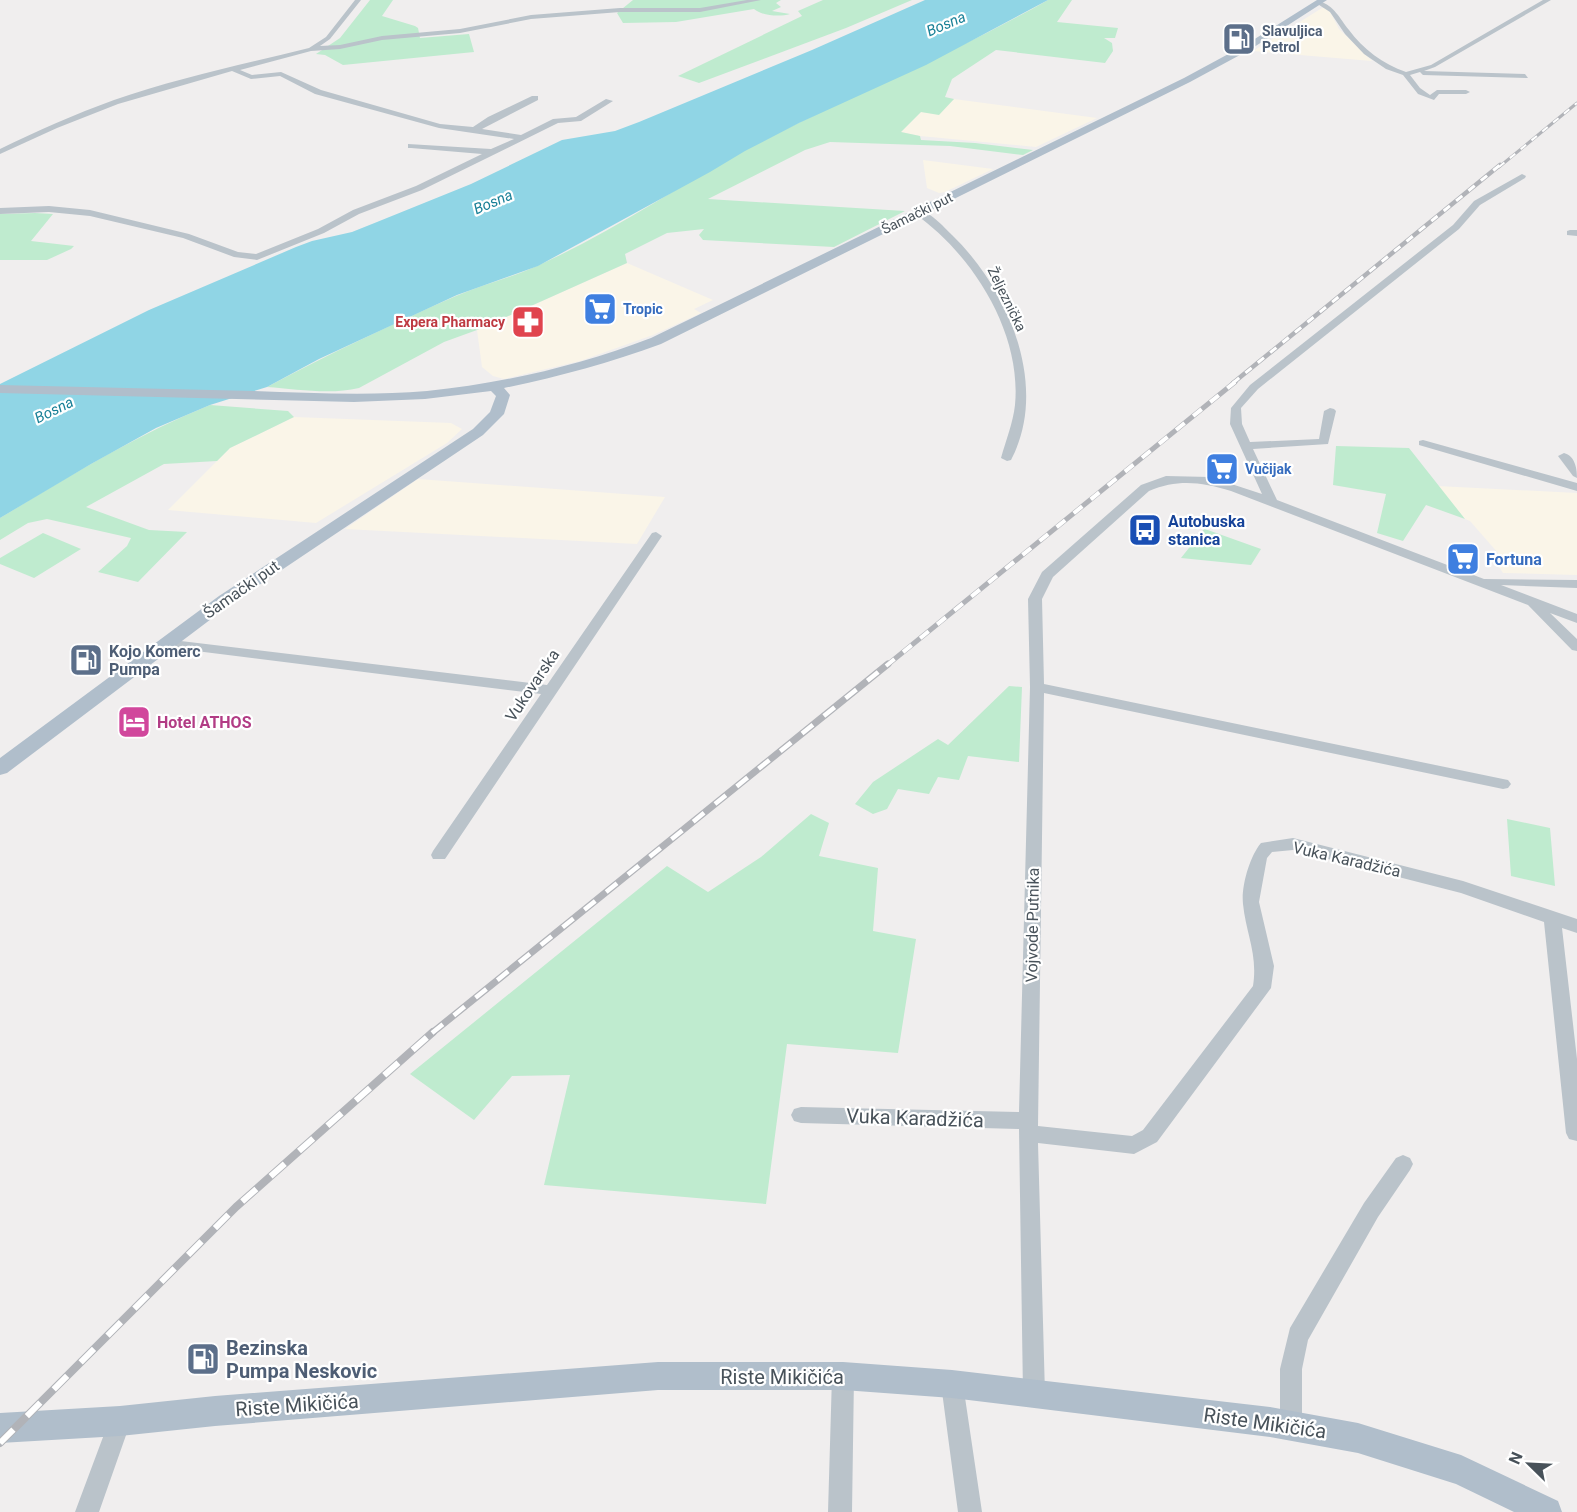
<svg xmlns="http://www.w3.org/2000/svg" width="1577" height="1512" viewBox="0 0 1577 1512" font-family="Roboto,sans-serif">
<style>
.commercial{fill:#faf5e8}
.green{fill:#bfebcf}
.water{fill:#90d5e5}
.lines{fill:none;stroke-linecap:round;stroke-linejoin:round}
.minor{fill:#bac3ca;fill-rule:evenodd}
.major{fill:#b0becb;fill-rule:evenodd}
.rail-far4-casing{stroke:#b1b3b8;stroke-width:3}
.rail-far3-casing{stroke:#b1b3b8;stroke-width:4.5}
.rail-far2-casing{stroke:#b1b3b8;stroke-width:5}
.rail-far1-casing{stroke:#b1b3b8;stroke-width:7}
.rail-casing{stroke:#b1b3b8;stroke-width:8}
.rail-far4{stroke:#fff;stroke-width:2;stroke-dasharray:7;stroke-linecap:butt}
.rail-far3{stroke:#fff;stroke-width:3;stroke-dasharray:8;stroke-linecap:butt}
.rail-far2{stroke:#fff;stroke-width:4;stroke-dasharray:11;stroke-linecap:butt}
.rail-far1{stroke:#fff;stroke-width:4.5;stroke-dasharray:14;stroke-linecap:butt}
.rail{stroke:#fff;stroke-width:6;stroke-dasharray:19;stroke-linecap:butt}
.labels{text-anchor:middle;stroke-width:4.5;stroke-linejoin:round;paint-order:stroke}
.far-service-label{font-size:14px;font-weight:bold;fill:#4e5e75;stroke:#fff;text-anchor:start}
.far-street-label{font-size:14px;fill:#48525a;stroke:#fff}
.far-shop-label{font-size:14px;font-weight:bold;fill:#366cbe;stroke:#fff;text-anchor:start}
.far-health-label{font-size:14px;font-weight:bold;fill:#be3a42;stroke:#fff;text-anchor:end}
.far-water-label{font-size:15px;font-style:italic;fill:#177f96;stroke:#fff}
.transit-label{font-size:16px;font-weight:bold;fill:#164399;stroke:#fff;text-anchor:start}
.shop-label{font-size:16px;font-weight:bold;fill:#366cbe;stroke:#fff;text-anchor:start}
.street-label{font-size:16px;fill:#48525a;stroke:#fff}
.service-label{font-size:16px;font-weight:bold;fill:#4e5e75;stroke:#fff;text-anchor:start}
.hotel-label{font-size:16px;font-weight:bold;fill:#b23c85;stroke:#fff;text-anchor:start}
.near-street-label{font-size:20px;fill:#48525a;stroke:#fff}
.near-service-label{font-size:20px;font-weight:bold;fill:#4e5e75;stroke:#fff;text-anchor:start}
</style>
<rect width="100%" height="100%" fill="#f0eeee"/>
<path class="commercial" d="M1322,8h6l11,21 33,32 -119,-10z
M954,99l143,19 -61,29 -116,-11 -19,-4 20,-20 18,2z
M923,160l70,9 -48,23 -6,1 -12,-5z
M627,263l86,37 -19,9 7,4 -48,22 -73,26 -76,18 -11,-3 -11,-9 -5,-37z
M294,417l157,6 11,6 -15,14 -131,80 -148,-13 62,-62z
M418,479l247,18 -28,47 -292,-15z
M1437,486l140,7v82l-74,-2 -9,-14 4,-6 -28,-32 -5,-2z"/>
<path class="green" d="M370,0h23l-11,16 33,10 3,2 2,10 49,-4 5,18 -131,13 -18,-10 -9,-1 24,-16z
M633,0h148l-5,3 5,4 -9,4 18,3c-10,3 -28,2 -36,-5l-78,13 -53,1 -6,-10z
M823,0h89l-66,28 -147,55 -21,-7 124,-60 -4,-5z
M1048,0h24l-15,22 61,6 -3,10h-11l8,5 1,8 -8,12 -109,-13 -44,29 -7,18 9,2 -15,16 -18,-3 -20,20 19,4 1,4 54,3 58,7 -10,5 -73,-9 -120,-4 -25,8 -97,49 197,12 -71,36 -131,-7 -4,-5 5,-6 -37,4 -42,21 2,9 -150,67 -33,12 -85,46c-29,7 -63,1 -92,-1 62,-33 125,-63 189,-91 26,-11 54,-18 81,-30 73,-33 140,-79 210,-117 99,-52 204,-94 301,-149z
M35,213l18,1 -22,27 43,5 -3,3 -24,11h-47v-46z
M210,405l78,6 6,6 -64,31 -13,13 -53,3 -78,43 63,23 38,2 -49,50 -40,-10 29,-26 4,-8 -84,-19 -19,4 -28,17v-22c68,-41 136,-83 210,-113z
M1336,446l73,2 56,71 -39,-14 -23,36 -26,-8 9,-39 -53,-9z
M1204,529h1l56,20 -10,16 -70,-7z
M43,533l38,16 -47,29 -34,-14v-6z
M1009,686l13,1 -3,75 -51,-6 -9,24 -21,-3 -9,17 -31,-5 -11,20 -14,5 -18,-10 18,-22 65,-43 10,6z
M811,814l18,9 -10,33 59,12 -5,63 43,8 -18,114 -111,-9 -21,160 -222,-19 26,-110 -58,1 -38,44 -64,-46 257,-208 41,26 53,-35z
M1507,819l43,9 5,58 -44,-10z"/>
<path class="water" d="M925,0h123l-122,65 -127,58 -54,28 -35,21 -172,94 -81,29 -138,64 -52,28 -57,18 -54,23 -65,36 -91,54v-134l149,-74 147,-63 16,-6 40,-9 25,-10 94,-38 91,-44 53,-9 24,-9 173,-72z"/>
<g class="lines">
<path class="minor" d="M355,0h6l-31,39 -10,7 20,-1 42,-9 78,-7 71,-14 89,-7h80l47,-8h14l-61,12h-80l-89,7 -71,14 -78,7 -42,9 -29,2 -71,19 12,5 29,-3 40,18 119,34 33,3 15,-10 44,-21h6v4l-56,29 39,6 32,-16 23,-2 30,-18 7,2 -32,20 -23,2 -136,67 -63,24 -35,19 -67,27 -23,-3 -51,-19 -93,-22 -41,-4 -49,2v-6l49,-2 41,4 99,24 49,18 18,2 62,-25 35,-19 63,-24 66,-32 -71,-6h-3v-4l83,5 23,-10 -75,-11 -124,-34 -35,-18 -29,3 -19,-8 -114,33 -61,24 -57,26v-5c37,-18 75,-35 114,-49 63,-22 130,-36 195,-52l17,-11z
M1543,0h8l-116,67 -11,4 101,3 3,4 -105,-3 -3,-3 -10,3 10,13 10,7 7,-5h29l4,2 -4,2h-27l-5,6 -16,-6 -15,-19 -17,-6 -22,-15 -19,-20 -15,-22 -14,-9 3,-2c16,5 20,17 30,29 14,19 34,34 57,42l25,-7z
M1522,174l4,2 -1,2 -45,27 -21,24 -201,160 -17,19 1,16 8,18 69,-3 5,-28 6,-3 4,1 2,2 -8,33 -75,5 24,51 207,79 93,1v8l-76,-3 76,29v9l-27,-10 27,26v12l-5,-1 -44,-45 -297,-114c-30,-9 -53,-12 -82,0l-96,86 -11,22 2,85 459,95 5,1 3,4 -3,4 -5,1 -459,-96 -6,433 94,10 11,-6 110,-144c5,-32 -7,-52 -10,-82 -2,-18 7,-48 18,-61l32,-5 170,43 114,38v14l-15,-5 15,131v82l-8,-2 -3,-6 -22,-211 -83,-29 -168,-43 -21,2 -5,6 -8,44 15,64 -3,22 -114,154 -23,12 -96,-11 7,251 -3,8 -8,3 -8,-3 -3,-8 -4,-265 -218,-6 -7,-2 -3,-6 3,-6 7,-2 218,5 11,-425 -2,-88 14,-27 99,-87 25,-9 44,1 52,17 -32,-70 1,-16 19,-23 203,-160 21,-24z
M915,210c13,-1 28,16 37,25 56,54 98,151 59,225l-4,1 -6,-3c5,-18 12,-35 14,-53 7,-73 -43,-151 -100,-191z
M1570,230h7v6l-10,-1v-4z
M1423,440l154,43v8l-158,-46v-4z
M1564,453c11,3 13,15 13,25l-4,-2 -15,-20z
M656,532l6,4 -217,323h-12l-2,-4 2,-4 108,-157 -377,-47 -7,-4 7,-4 383,46 105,-152z
M1403,1155l7,3 3,6 -3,6 -32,47 -70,123 -6,29v57l-3,8 -8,3 -8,-3 -3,-8v-57l10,-41 74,-125 32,-45z
M843,1365l8,3 3,8 -2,136h-24l4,-136 3,-8z
M952,1373l8,3 3,8 19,128h-24l-17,-128 3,-8z
M120,1410l8,3 3,8 -32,91h-24l37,-99z"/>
<path class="major" d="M1317,0h10l-76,49 -61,33 -529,262c-52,19 -103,33 -157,44l6,7 -6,19 -21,21 -252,169 -224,169 -7,2v-17l219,-162 254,-167 17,-17 6,-16 -5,-5 -66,8 -71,3 -354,-9v-8c85,2 169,4 254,6 57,2 116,5 173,0 77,-8 151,-25 224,-53l533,-260 61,-33z
M658,1362h185l109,8 318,37 88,16 103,32 97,46 4,11h-48l-58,-28 -98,-31 -88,-16 -318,-39 -109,-8h-185l-443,36 -95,10 -120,7v-30l120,-7 95,-10z"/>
<defs>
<path id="rail-far4" d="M1499,167l78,-64"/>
<path id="rail-far3" d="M1233,383l267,-218"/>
<path id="rail-far2" d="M886,666l349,-284"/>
<path id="rail-far1" d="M432,1033l456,-369"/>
<path id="rail" d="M0,1443l236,-236 197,-175"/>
</defs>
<use href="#rail-far4" class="rail-far4-casing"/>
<use href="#rail-far3" class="rail-far3-casing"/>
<use href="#rail-far2" class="rail-far2-casing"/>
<use href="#rail-far1" class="rail-far1-casing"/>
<use href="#rail" class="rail-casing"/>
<use href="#rail-far4" class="rail-far4"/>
<use href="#rail-far3" class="rail-far3"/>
<use href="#rail-far2" class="rail-far2"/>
<use href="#rail-far1" class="rail-far1"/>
<use href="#rail" class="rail"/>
</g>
<defs>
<symbol id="fuel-square" viewBox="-11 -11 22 22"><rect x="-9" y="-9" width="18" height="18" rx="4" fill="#5c6f8a" stroke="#fff"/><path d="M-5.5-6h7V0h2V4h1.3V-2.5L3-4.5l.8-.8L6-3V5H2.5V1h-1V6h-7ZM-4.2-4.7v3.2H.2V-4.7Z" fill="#fff"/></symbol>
<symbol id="supermarket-square" viewBox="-11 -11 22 22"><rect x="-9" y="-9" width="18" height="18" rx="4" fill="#3f7fe0" stroke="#fff"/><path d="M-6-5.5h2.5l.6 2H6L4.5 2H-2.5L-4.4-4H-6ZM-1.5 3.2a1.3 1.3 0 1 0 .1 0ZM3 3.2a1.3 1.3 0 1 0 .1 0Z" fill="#fff"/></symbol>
<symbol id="pharmacy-square" viewBox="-11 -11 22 22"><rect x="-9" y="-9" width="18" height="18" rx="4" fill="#e0444e" stroke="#fff"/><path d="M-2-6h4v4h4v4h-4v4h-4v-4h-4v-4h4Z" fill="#fff"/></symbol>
<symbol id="bus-square" viewBox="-11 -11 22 22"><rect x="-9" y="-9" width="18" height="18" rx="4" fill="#1a4fb4" stroke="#fff"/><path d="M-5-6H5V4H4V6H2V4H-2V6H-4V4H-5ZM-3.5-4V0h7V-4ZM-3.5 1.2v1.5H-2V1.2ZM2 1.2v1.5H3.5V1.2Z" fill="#fff"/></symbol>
<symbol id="hotel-square" viewBox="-11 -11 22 22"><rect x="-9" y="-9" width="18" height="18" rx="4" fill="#d1479c" stroke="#fff"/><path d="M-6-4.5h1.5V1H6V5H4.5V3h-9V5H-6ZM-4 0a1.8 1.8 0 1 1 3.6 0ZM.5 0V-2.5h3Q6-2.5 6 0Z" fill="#fff"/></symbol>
</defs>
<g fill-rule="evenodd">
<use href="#fuel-square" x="1220" y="20" width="38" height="38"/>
<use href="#supermarket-square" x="581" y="290" width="38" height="38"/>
<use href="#pharmacy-square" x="509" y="303" width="38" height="38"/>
<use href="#supermarket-square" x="1203" y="450" width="38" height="38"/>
<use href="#bus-square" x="1126" y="511" width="38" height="38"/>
<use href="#supermarket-square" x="1444" y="540" width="38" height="38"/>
<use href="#fuel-square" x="67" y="641" width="38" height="38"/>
<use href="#hotel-square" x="115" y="703" width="38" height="38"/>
<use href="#fuel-square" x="184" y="1340" width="38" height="38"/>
</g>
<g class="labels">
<g class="far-service-label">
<text x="1262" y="36">Slavuljica<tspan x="1262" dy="16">Petrol</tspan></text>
</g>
<g class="far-street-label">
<text transform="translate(917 213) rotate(-26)" y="5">Šamački put</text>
<text transform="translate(1007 299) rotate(64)" y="5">Željeznička</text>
</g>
<g class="far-shop-label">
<text x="623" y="314">Tropic</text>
<text x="1245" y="474">Vučijak</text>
</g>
<g class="far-health-label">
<text x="505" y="327">Expera Pharmacy</text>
</g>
<g class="far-water-label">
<text transform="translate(946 24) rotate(-23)" y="5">Bosna</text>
<text transform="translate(493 202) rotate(-23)" y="5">Bosna</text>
<text transform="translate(54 410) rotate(-26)" y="5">Bosna</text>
</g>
<g class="transit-label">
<text x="1168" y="527">Autobuska<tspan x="1168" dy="18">stanica</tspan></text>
</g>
<g class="shop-label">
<text x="1486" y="565">Fortuna</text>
</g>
<g class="street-label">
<text transform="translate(241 589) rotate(-35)" y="6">Šamački put</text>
<text transform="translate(532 685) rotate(-56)" y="6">Vukovarska</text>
<text transform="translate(1347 859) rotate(13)" y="6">Vuka Karadžića</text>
<text transform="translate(1032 925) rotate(-89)" y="6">Vojvode Putnika</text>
</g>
<g class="service-label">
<text x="109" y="657">Kojo Komerc<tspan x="109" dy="18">Pumpa</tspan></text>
</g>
<g class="hotel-label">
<text x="157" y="728">Hotel ATHOS</text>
</g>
<g class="near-street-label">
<text transform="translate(915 1118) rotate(2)" y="7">Vuka Karadžića</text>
<text x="782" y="1384">Riste Mikičića</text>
<text transform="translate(297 1405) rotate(-4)" y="7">Riste Mikičića</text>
<text transform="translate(1265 1423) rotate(8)" y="7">Riste Mikičića</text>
</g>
<g class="near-service-label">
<text x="226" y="1355">Bezinska<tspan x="226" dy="23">Pumpa Neskovic</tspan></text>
</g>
</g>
<g transform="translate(1529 1464) rotate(294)" stroke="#ffffff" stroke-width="4.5" paint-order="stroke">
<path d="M0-4.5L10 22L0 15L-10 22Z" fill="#48525a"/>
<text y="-9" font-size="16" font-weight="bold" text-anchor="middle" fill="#48525a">N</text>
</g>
</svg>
